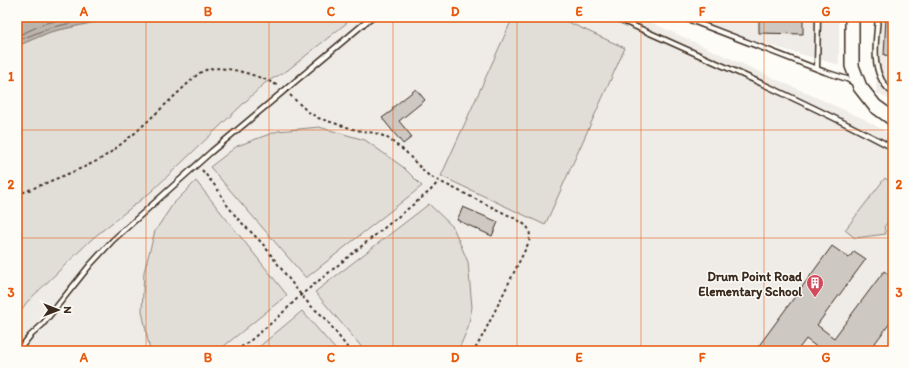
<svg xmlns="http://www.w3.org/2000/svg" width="910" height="368" viewBox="0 0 910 368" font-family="Itim,sans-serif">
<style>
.built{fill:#efece7}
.green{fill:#e1ded7;stroke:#8e847a}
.water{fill:#bbb4ad;stroke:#887d74}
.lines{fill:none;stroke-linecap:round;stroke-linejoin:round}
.shore{stroke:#6e6157;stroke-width:1}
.building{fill:#cdc8c2;stroke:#3b2a1e}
.lane-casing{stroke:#3b2a1e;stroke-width:7}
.primary-casing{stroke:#3b2a1e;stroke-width:16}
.path{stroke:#3b2a1e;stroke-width:2;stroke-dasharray:3 3;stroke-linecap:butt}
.lane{stroke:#fdfcf7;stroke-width:4}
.primary{stroke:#fdfcf7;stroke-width:13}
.grid{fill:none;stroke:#e8590c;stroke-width:1;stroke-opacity:0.55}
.labels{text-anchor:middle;stroke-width:3;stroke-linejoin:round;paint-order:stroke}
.poi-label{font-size:13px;font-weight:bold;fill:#3b2a1e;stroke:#fdfcf7;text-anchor:end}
.neatline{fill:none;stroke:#e8590c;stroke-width:1.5}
.grid-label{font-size:13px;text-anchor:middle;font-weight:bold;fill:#e8590c}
</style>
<rect width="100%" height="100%" fill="#fdfcf7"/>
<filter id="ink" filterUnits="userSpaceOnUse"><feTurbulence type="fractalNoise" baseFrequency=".025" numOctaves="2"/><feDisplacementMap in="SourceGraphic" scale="8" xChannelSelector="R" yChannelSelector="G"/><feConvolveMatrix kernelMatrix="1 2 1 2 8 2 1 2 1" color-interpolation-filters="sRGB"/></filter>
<g filter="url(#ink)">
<path class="built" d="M354,17h285l225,102 29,17v215h-876v-35l10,-14 30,-29 36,-35 59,-47 113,-108 23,-13z
M670,17h169v48z
M879,17h14v85l-17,-10z"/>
<path class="green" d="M117,17h237l-66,53 -23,13 -113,108 -59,47 -66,64 -10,14v-270l33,-14z
M513,17h44l68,31 -80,177 -104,-49z
M319,127l46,13 38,27 19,19 -116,92 -96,-111 27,-21 41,-15z
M885,178l8,6v33h-1l-8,10 2,7 -31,4 -10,-8z
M196,181l91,114 -69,56h-68l-8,-40 2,-39 11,-41 18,-27z
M429,204l24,23 15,35 4,45 -4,21 -10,23h-93l-50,-59z
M302,311l35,40h-83z"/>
<path class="water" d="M17,17h100l-67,15 -33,14z"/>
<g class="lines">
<path class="shore" d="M17,36l29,-13 29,-6
M17,41l32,-13 50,-11"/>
</g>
<path class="building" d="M759,17h44v17l-44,-1z
M886,17h7v39l-9,-1z
M416,89l9,11 -26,21 13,16 -9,7 -21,-26 11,-8 -1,-2z
M463,207l35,15 -6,14 -35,-16z
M832,246l17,12 5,-7 12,8 -49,66 17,13 50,-67 9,7v41l-24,32h-47l-16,-12 -9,12h-42z"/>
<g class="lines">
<defs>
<path id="lane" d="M614,17c94,42 188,83 279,131
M682,17l143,55 22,7 7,4
M878,17c-2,26 -9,58 15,76
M817,68l1,-51
M18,351l12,-15 12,-11 48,-60 23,-25 98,-88 161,-135"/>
<path id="primary" d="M852,17v49l8,21 15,19 18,13"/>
</defs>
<use href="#lane" class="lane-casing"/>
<use href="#primary" class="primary-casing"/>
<path class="path" d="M290,95l17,16 11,7 38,12 19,3 11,4 20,15 7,8 15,15 11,6 75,37c12,7 18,9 15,24l-45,91 -10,18
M202,170l14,17 11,18 11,14 24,24 39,52 10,11 14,12 25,33
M17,195l65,-27 17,-8 12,-8 24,-19 63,-59c3,-2 7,-4 11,-5 17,-4 55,8 69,17
M236,351l15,-11 25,-21 25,-24 129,-104 9,-10"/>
<use href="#lane" class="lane"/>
<use href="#primary" class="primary"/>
</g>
</g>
<path class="grid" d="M146,17v334M269,17v334M393,17v334M517,17v334M641,17v334M764,17v334M17,130h876M17,238h876"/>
<defs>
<symbol id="building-pin" viewBox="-11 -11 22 30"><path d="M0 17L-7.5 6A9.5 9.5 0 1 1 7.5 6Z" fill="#d1495b" stroke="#fdfcf7"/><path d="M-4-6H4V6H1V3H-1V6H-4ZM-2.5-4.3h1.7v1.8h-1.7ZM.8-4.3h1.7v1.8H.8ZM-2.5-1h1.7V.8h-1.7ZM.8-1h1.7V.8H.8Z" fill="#fff"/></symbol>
</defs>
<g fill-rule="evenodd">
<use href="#building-pin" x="805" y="273" width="20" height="27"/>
</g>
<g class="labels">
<g class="poi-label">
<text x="802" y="281">Drum Point Road<tspan x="802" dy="15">Elementary School</tspan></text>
</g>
</g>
<rect width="910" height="368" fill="none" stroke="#fdfcf7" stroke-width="44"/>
<g transform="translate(58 310) rotate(90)" stroke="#fdfcf7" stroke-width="3" paint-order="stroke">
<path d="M0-3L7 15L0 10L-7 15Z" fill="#3b2a1e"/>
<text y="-6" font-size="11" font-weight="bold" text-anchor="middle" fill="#3b2a1e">N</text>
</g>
<rect x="22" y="22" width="866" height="324" class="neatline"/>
<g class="grid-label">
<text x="84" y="16">A</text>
<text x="208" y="16">B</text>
<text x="331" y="16">C</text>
<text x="455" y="16">D</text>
<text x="579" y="16">E</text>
<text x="702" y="16">F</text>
<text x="826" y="16">G</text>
<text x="11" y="81">1</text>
<text x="899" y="81">1</text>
<text x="11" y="189">2</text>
<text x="899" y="189">2</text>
<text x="11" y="297">3</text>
<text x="899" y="297">3</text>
<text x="84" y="362">A</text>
<text x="208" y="362">B</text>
<text x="331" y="362">C</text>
<text x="455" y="362">D</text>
<text x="579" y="362">E</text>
<text x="702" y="362">F</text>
<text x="826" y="362">G</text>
</g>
</svg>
